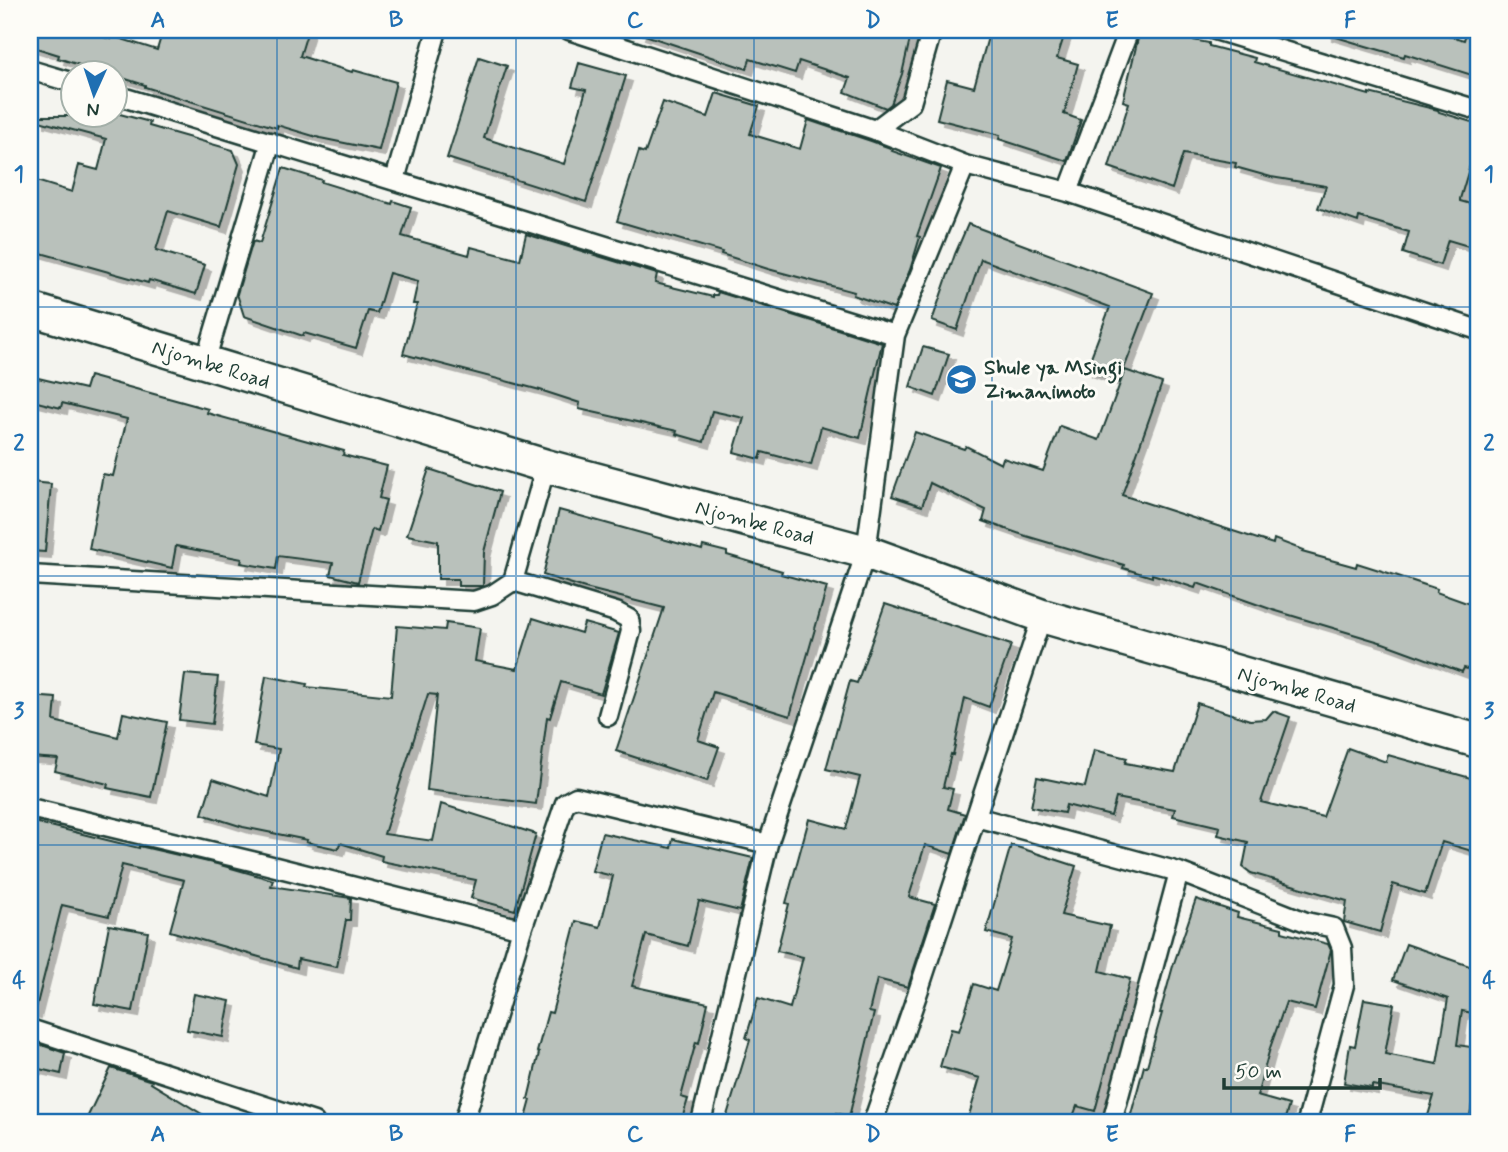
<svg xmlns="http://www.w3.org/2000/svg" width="1508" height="1152" viewBox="0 0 1508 1152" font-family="Mynerve,sans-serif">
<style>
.building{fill:#b9c1bb;stroke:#1f3d34;stroke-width:2;filter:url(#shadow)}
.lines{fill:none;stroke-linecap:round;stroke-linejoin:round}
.street-casing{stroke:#1f3d34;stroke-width:23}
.highway-casing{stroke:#1f3d34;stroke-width:37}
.street{stroke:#fdfcf7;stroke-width:18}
.highway{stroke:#fdfcf7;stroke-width:32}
.grid{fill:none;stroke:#1f6fb2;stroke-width:2;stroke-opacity:0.55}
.labels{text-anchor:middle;stroke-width:6;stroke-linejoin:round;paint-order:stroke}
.street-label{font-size:21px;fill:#1f3d34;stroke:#fdfcf7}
.poi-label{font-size:21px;font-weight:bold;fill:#1f3d34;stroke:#fdfcf7;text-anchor:start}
.neatline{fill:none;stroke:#1f6fb2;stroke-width:2.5}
.grid-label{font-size:23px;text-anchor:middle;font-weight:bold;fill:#1f6fb2}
</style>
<defs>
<filter id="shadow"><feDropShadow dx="6" dy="6" stdDeviation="0" flood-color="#0004"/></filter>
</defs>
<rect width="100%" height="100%" fill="#f4f4ef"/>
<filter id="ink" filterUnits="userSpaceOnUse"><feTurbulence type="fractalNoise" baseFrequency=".0143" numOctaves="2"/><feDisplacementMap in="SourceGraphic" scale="14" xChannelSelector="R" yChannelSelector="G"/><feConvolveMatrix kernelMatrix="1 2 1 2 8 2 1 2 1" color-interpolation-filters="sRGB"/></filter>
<g filter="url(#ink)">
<path class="building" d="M30,30h48l33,9 1,-3 45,14 6,-20h145l-8,26 52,16 1,-2 43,12 -17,68 -59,-12 -43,-13v3l-132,-41v-2l-29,-9v-2h-9l-49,-16 1,-3 -29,-9z
M640,30h272l-10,44 -11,30 -5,4 -41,-16 5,-14 -51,-17 -4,12 -45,-14 -3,10 -108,-36z
M990,30h76l-9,28 21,6 -14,50 17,6 -14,41 -68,-22 1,-4 -63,-16 10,-39 27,7z
M1140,30l69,13v3l46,12 -1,4 115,33v-2l69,17 1,2 39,12v15l-18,60v2l18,5v43l-30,-9 -8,25 -37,-12 6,-21 -50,-15 -1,5 -40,-14 8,-22 -55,-9 -36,-10 1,-4 -53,-9 -11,35 -63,-22 20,-64 -6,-2z
M1327,30h103l34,10 3,-10h11v47l-73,-23 -1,3 -38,-11 -40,-12z
M479,57l28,9 -23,72 80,26 22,-74 -14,-3 7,-24 47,13 -40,126 -139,-44z
M716,93l43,13 -9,28 50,15 8,-29 63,21 22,8 -1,2 49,17 -24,68 3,1 -10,33 -16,39 -41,-14 1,-3 -86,-23 -47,-15 1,-2 -105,-31 22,-70 6,2 18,-51 45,15z
M116,113l34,9 -1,4 84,24 6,14 -18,63 -53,-16 -12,39 49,15 -9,29 -47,-14 -1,3 -118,-33v-71l42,13 7,-27 19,5 8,-31 -67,-18v-5h77z
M283,168l39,12 -1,2 71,22 1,-3 18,6 -9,29 67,19 2,-8 49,13 6,-26 131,40 -2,9 58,14v-2h4l1,-3 164,51 -22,95 -39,-11 -10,38 -49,-13 -2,7 -26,-7 10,-34 -32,-7 -8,31 -28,-8 1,-3 -98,-22 1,-6 -40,-13 -137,-36 14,-50h-4l5,-23 -29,-8 -12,40 -9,-2 -12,37 -52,-15 -1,3 -59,-20 -7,-22 16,-53 7,2z
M968,224l185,69 -34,89 -33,-12 24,-63 -129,-48 -24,71 -25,-9 23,-67z
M923,347l26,7 -14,42 -25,-9z
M1125,370l37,13 -40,112 151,49 1,-5 29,11 -1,2 54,15 1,-4 38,12 42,14 -1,3 42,15v65l-14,-4 -2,4 -79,-29 -110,-33 -76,-27 -2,5 -43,-14v3l-29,-9 1,-3 -98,-29 -43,-15 3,-11 -56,-27 -8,23 -30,-10 23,-64 49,17 2,-3 35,18 2,-6 40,13 17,-45 39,14z
M89,376l119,33 -1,4 137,38 -1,4 44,11 -8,32 7,2 -8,31 -6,-2 -14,53 -28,-7 3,-12 -55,-7 -2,13 -35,-6 1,-4 -66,-13 -4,22 -83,-19 14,-75 10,2 14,-57 -65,-16 -1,5 -28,-7 5,-23 47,11z
M429,469l71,23 -16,60 -1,34h-25v-7h-20v-38l-31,-6z
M31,482l20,2 -6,68 -15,-1z
M559,510l143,40 1,-4 24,6v3l55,16 -1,3 46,13 -37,129 -77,-24 -15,48 21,7 -12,34 -91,-30 48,-143 -79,-20 -42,-13z
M885,604l126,41 -22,62 -24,-9 -12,57 -2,-1 -8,33 10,2 -5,20 17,5 -13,40 -27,-9 -16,52 26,7 -27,83 -31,-8 -8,33 5,1 -25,104 -12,-4 -3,9h-109l25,-82 -4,-2 12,-40 32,10 13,-51 -26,-6 12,-47 -3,-1 23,-84 37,10 14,-52 -34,-8 24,-88 7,2z
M533,618l48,15 3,-10 35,10 -18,61 -40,-12 -11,36 -3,-1 -11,87 -109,-14 10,-95 -9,-1 -44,140 49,7 8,-37 95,30 -21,76 -44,-12 5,-18 -95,-19 1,-5 -42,-13 -2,6 -32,-7 1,-2 -64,-13 -41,-13 11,-35 56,18 10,-48 -25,-4 12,-69 41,8 -1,3 85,9 6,-70 48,4 1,-7 34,5 -5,33 42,8z
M185,674l33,3 -6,47 -33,-4z
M30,696l26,2 -2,23 64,16 5,-24 44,9 -16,75 -44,-9 1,-4 -53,-13 3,-12 -28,-2z
M1197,703l53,17 16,-1 7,-8 17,6 -29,85 62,15 25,-69 38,14 2,-7 90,25v73l-36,-11 -17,52 -32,-10 -13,48 -36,-10 3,-21 -96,-28 -8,-6 5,-25 -30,-7 2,-8 -47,-11 2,-7 -59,-11 -5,18 -45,-11 -2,8 -33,-6 6,-30 48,10 9,-37 33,8 -2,5 50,9z
M30,821l109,27v-2l78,18 56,16 -2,6 80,12 -1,22h-4l-9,47 -39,-8 -1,9 -127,-37 14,-51 -62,-15 -13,51 -47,-11 -27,107 -5,-1z
M602,833l69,15 2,-9 80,19 -13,53 -41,-10 -11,45 -42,-11 -14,51 76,17 -9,40 -3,-1 -15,55 7,2 -7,23h-156l6,-22 -3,-1 11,-46 -2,-1 11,-40 4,1 24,-92 24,6 13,-51 -21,-5z
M1011,845l65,21 -15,49 49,11 -10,45 30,8 -35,132 -18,-5 -6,16h-104l13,-44 -40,-11 11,-38 8,2 15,-47 22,7 16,-52 -26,-7z
M1196,899l42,14 -1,4 45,11v4l46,12 3,6 -16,59 -29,-7 -16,46 -13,48 32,9 -5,17h-155l15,-56h3l15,-53h-2l13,-47z
M109,925l39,7 -15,79 -39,-7z
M1406,944l72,25v45l-16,-3 -5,34 21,3v19l-9,55h-43l8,-26 -62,-11v3l-28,-5 6,-38 5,1 9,-47 30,5 -9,50 52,10 11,-65 -55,-19z
M194,994l36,7 -7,36 -36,-7z
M30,1041l35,12 -4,21 -31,-7z
M111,1068l41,13 -1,2 64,39h-130z"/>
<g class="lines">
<defs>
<path id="street" d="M569,30l306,100 90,35 103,27 410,138
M1215,30l263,80
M30,70l44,13
M116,95l779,240
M875,130l36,-27 21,-73
M395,180l42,-150
M1068,192l61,-162
M205,362l66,-220
M30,575l444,26 18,-6 21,-14 33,-115
M513,581l103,31 13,7 2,12 -23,85
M30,808l230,55 262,66
M976,817l203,55 127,50 28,6 8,20 2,37 -37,137
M30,1029l284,93
M464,1122l58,-193 43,-126 11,-6 192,47
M701,1122l67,-278 98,-292 29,-217 70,-170
M873,1122l46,-133 123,-373
M1112,1122l67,-250"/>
<path id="highway" d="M30,309l516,157 320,86 176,64 436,125"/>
</defs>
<use href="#street" class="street-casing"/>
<use href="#highway" class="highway-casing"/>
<use href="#street" class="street"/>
<use href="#highway" class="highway"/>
</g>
</g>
<path class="grid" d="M277,30v1092M516,30v1092M754,30v1092M992,30v1092M1231,30v1092M30,307h1448M30,576h1448M30,845h1448"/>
<defs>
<symbol id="school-disc" viewBox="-11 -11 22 22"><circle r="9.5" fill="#1f6fb2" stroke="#fdfcf7"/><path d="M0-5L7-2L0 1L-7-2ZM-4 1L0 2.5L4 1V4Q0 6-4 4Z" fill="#fff"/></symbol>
</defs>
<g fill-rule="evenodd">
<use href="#school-disc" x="944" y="362" width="35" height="35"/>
</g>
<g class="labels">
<g class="street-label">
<text transform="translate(211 364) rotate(17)" y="7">Njombe Road</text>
<text transform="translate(755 522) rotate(15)" y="7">Njombe Road</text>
<text transform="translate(1297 689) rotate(16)" y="7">Njombe Road</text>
</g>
<g class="poi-label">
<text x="984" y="374">Shule ya Msingi<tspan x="984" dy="24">Zimanimoto</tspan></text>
</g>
</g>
<rect width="1508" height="1152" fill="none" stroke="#fdfcf7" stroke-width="77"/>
<g transform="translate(94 94) rotate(183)"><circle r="33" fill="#fdfcf7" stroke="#a4b0a9" stroke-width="2"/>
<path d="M0-5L12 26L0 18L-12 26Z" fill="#1f6fb2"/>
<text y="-10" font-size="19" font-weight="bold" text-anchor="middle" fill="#1f3d34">N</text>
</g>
<path d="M1224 1078v10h156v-10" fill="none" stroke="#1f3d34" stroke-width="3.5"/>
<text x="1235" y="1078" font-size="21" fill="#1f3d34" stroke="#fdfcf7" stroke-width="5" paint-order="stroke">50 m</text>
<rect x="38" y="38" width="1432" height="1076" class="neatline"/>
<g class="grid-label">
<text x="158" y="27">A</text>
<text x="396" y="27">B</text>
<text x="635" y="27">C</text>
<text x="873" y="27">D</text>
<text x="1112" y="27">E</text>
<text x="1350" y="27">F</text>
<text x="19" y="181">1</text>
<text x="1489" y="181">1</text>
<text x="19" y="450">2</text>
<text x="1489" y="450">2</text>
<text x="19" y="718">3</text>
<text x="1489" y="718">3</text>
<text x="19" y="987">4</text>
<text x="1489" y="987">4</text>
<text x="158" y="1141">A</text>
<text x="396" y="1141">B</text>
<text x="635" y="1141">C</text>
<text x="873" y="1141">D</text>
<text x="1112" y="1141">E</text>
<text x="1350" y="1141">F</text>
</g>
</svg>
